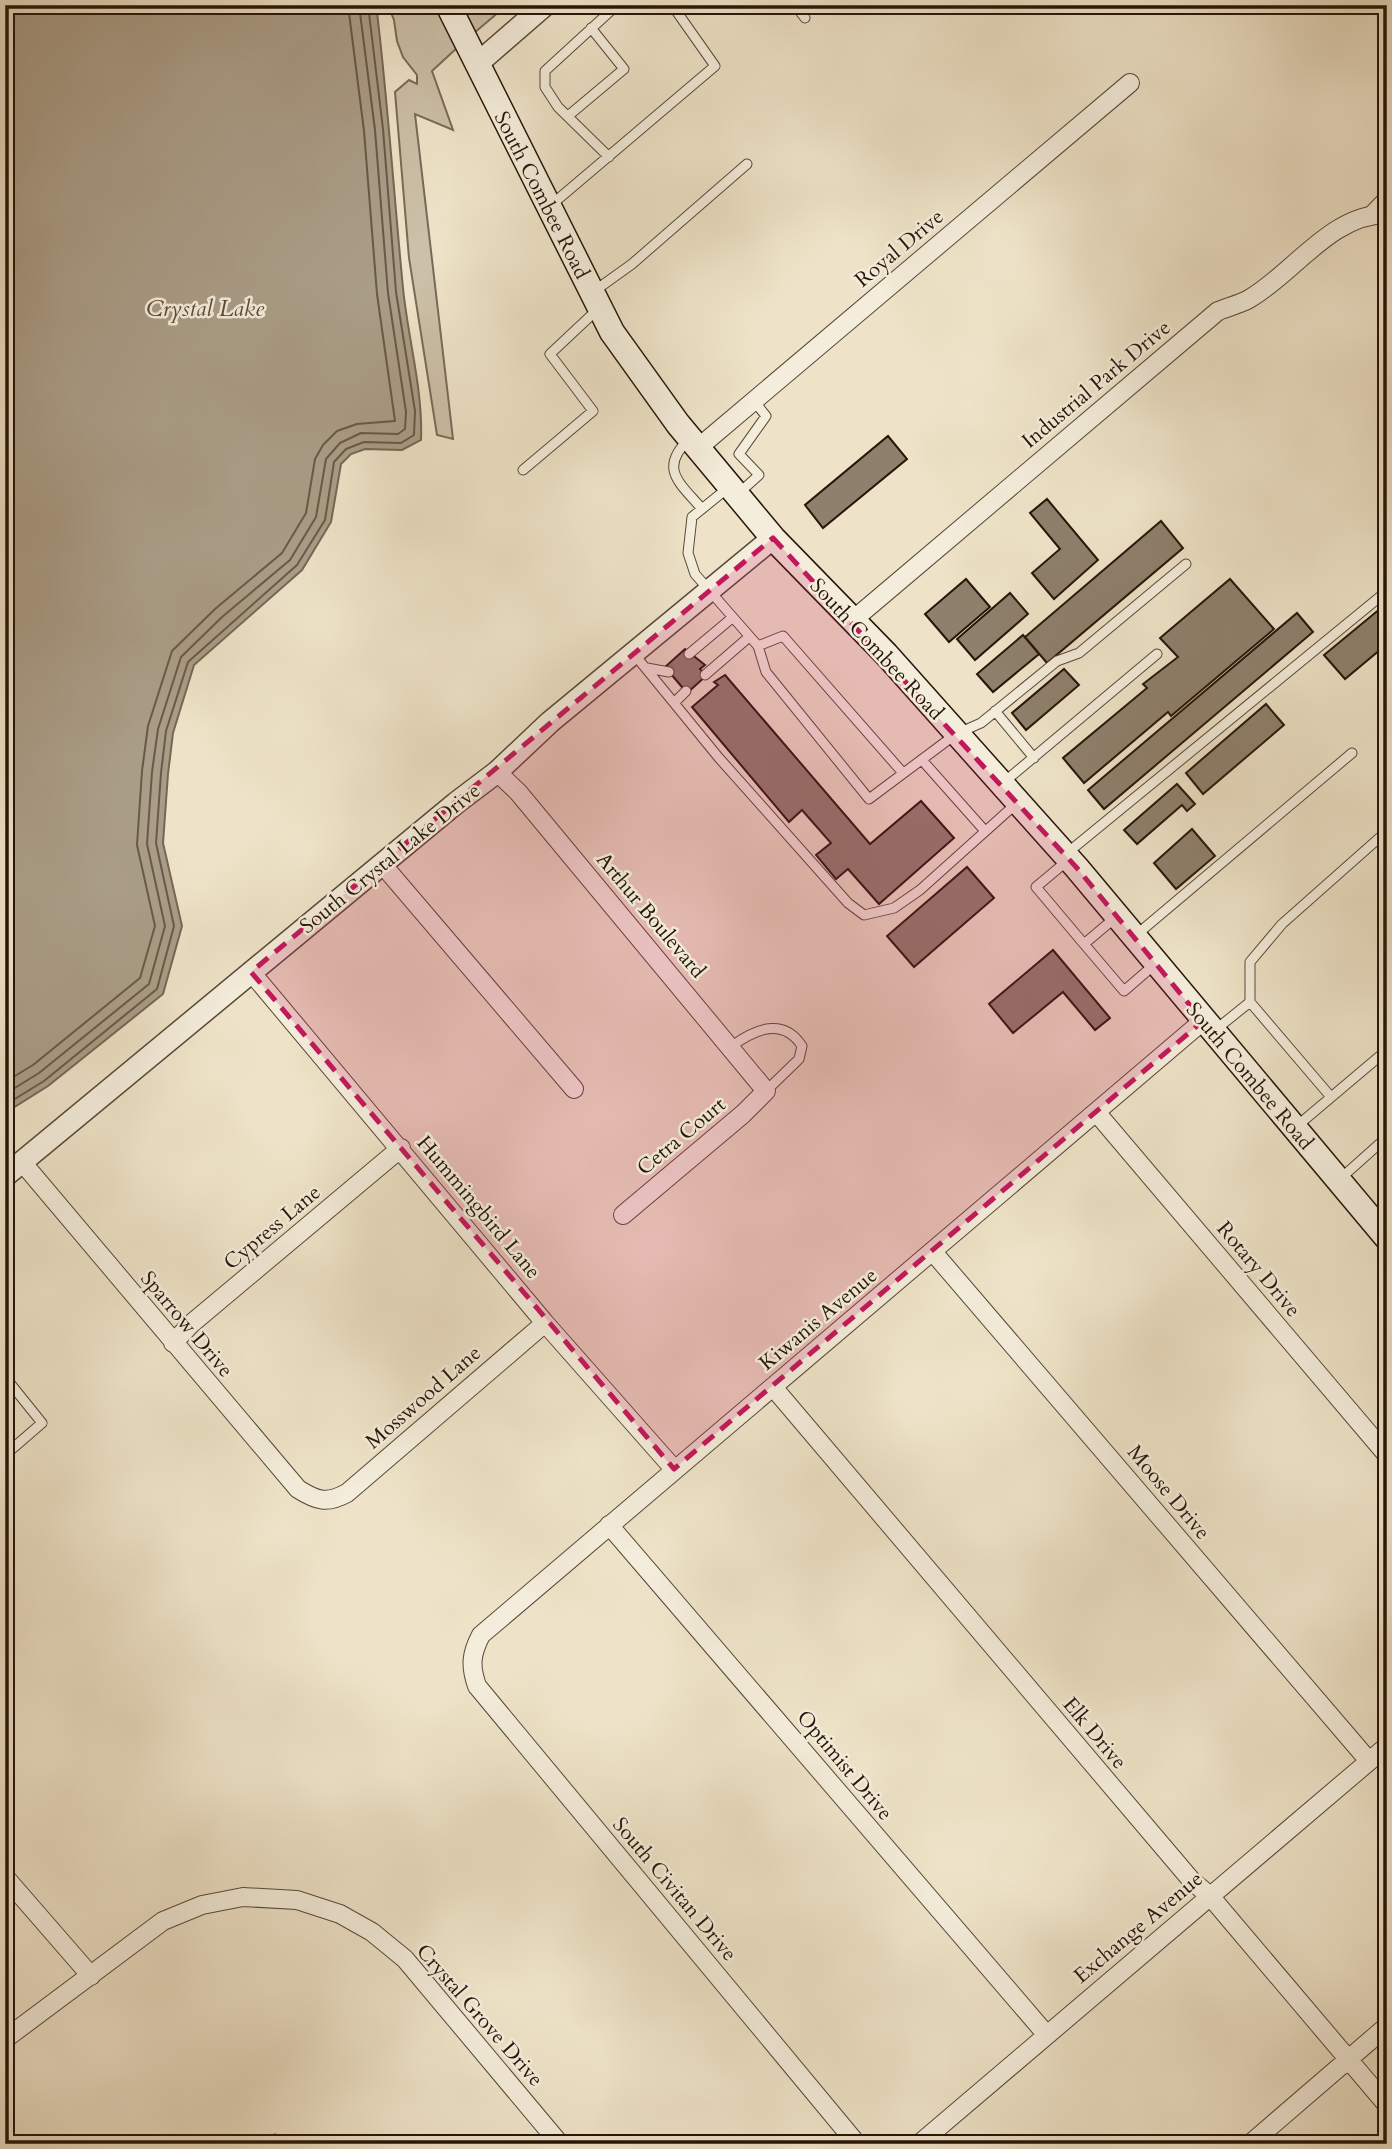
<svg xmlns="http://www.w3.org/2000/svg" width="1392" height="2149" viewBox="0 0 1392 2149" font-family="Cardo,serif">
<style>
.green{fill:#ccc0a8;stroke:#796a58;stroke-width:2}
.water{fill:#aa9d87;stroke:#756755;stroke-width:2}
.lines{fill:none;stroke-linecap:round;stroke-linejoin:round}
.shore{stroke:#685948;stroke-width:2}
.building{fill:#8e806c;stroke:#261509;stroke-width:2}
.service-casing{stroke:#584839;stroke-width:11}
.minor-casing{stroke:#584839;stroke-width:20}
.tertiary-casing{stroke:#584839;stroke-width:24}
.secondary-casing{stroke:#261509;stroke-width:27}
.service{stroke:#f4eddb;stroke-width:9}
.minor{stroke:#f4eddb;stroke-width:18}
.tertiary{stroke:#f4eddb;stroke-width:21}
.secondary{stroke:#f4eddb;stroke-width:24}
.marked{fill:#c2185b;fill-opacity:0.2;stroke:#c2185b;stroke-width:5;stroke-dasharray:14 9;stroke-linejoin:round}
.labels{text-anchor:middle;stroke-width:5;stroke-linejoin:round;paint-order:stroke}
.street-label{font-size:21px;fill:#261509;stroke:#f4eddb}
.water-label{font-size:23px;font-style:italic;fill:#5b4b3b;stroke:#f4eddb}
</style>
<rect width="100%" height="100%" fill="#eee3c8"/>
<filter id="stains"><feTurbulence type="fractalNoise" baseFrequency=".00286" numOctaves="4"/><feColorMatrix values="0 0 0 0 .2 0 0 0 0 .09 0 0 0 0 .02 0 0 0 .5 -.17"/></filter>
<radialGradient id="worn" r=".72"><stop offset=".6" stop-color="#630" stop-opacity="0"/><stop offset="1" stop-color="#630" stop-opacity=".3"/></radialGradient>
<path class="green" d="M388,5h50l20,42 -26,24 21,59 -38,-16 38,325 -16,-4 -28,-177 -14,-166 14,-12 8,4v-9l-14,-18 -6,-16 -3,-21z
M458,5h49l-34,29z"/>
<path class="water" d="M5,5h368l4,7c11,92 17,184 26,276 5,51 20,101 18,152l-19,10 -37,-1 -14,5 -10,10 -10,58 -29,48 -108,95 -21,68 -5,41 -5,69 19,83 -19,68 -115,92 -43,27z"/>
<g class="lines">
<path class="shore" d="M5,1082l28,-17 107,-87 15,-52 -18,-81 5,-74 6,-45 24,-75 43,-42 67,-56 24,-40 9,-54 8,-14 14,-14 20,-7 38,-3 -18,-127 -13,-163 -16,-126
M5,1094l34,-21 110,-89 16,-58 -18,-82 5,-72 6,-43 23,-72 41,-40 68,-57 26,-43 10,-58 14,-16 21,-10 37,1 7,-5 1,-17 -18,-119 -13,-163 -16,-125
M5,1105l39,-24 113,-92 17,-63 -18,-83 5,-70 5,-42 22,-69 109,-97 28,-45 9,-58 12,-13 18,-7 37,1 13,-8 1,-24 -19,-119 -13,-163 -15,-124"/>
</g>
<path class="building" d="M888,436l19,23 -84,69 -18,-23z
M1047,499l51,61 -44,39 -22,-26 28,-24 -30,-36z
M1161,521l22,27 -136,115 -22,-26z
M966,579l24,28 -41,35 -24,-28z
M1230,579l44,50 -103,87 -3,-4 -84,71 -21,-25 84,-70 -4,-4 35,-27 -18,-19z
M1010,593l18,21 -53,46 -18,-21z
M1387,603v41l-42,35 -21,-24z
M1297,613l16,19 -209,177 -16,-19z
M1023,635l16,19 -46,38 -16,-18z
M685,649l20,16 -5,4 6,7 -19,17 -22,-26z
M1064,669l15,16 -53,45 -14,-17z
M725,675l145,169 51,-43 33,37 -75,66 -31,-35 -12,10 -20,-24 15,-12 -29,-33 -13,12 -97,-115 26,-22 -4,-3z
M1266,704l18,21 -81,69 -17,-21z
M1177,784l18,20 -8,7 -5,-6 -45,39 -13,-14z
M1192,829l23,27 -39,33 -22,-26z
M967,867l27,31 -80,69 -27,-31z
M1053,950l57,68 -15,12 -32,-38 -50,41 -24,-29z"/>
<g class="lines">
<defs>
<path id="service" d="M795,5l10,13
M568,116l56,-47 -33,-41
M609,157l-51,-50 -13,-20v-16l72,-66
M550,206l165,-140 -43,-61
M1367,214l20,-21
M593,292l39,-28 115,-100
M689,439c-31,30 -9,44 13,70
M523,470l70,-59 -43,-57 48,-45
M729,487l-37,30 -4,36 7,21 63,72 8,26 103,127 87,-65 25,-11 76,-62 22,-8 107,-89
M738,494l21,-19 -20,-21 27,-38 -12,-15
M758,646l25,-10 120,137
M634,654l85,104 129,145 16,12 30,-7 26,-18 98,-88
M689,654l43,-36
M647,668l22,4
M705,675l44,-38
M675,702l11,-11
M995,711l39,47
M922,760l63,71
M1003,783l154,-129
M1066,854l321,-263
M1067,861l-31,26 48,57
M1116,917l-32,27 40,47 30,-26
M1135,936l217,-183
M1250,1002l81,95
M1214,1031l36,-29v-40l32,-38 105,-93
M732,1046c23,-17 51,-29 70,0l-3,13 -33,32
M1297,1126l90,-76
M1340,1179l47,-42
M5,1377l37,46 -37,32
M270,2144l5,-5 4,5"/>
<path id="minor" d="M698,448l432,-365
M853,620l365,-309c10,-4 22,-7 31,-12 45,-26 82,-85 138,-85
M497,772l21,20 248,299 -23,23 -120,101
M382,864l192,225
M251,972l294,351 129,146
M1096,1112l291,343
M22,1162l276,327c19,12 29,15 49,4l198,-170
M933,1252l436,509
M173,1343l18,-19 210,-176
M773,1387l419,494 18,15 177,209
M609,1525l437,509
M5,1877l86,99
M5,2039l158,-118 39,-16 41,-8 54,3 43,14 32,18 33,27 155,185
M857,2144l-380,-458c-7,-20 -6,-32 4,-51l722,-614
M919,2144l468,-398
M1250,2144l137,-118"/>
<path id="tertiary" d="M477,64l68,-59
M5,1176l451,-373 41,-31 53,-50 223,-184"/>
<path id="secondary" d="M448,5l164,327 66,92 95,114 113,116 191,214 310,370"/>
</defs>
<use href="#service" class="service-casing"/>
<use href="#minor" class="minor-casing"/>
<use href="#tertiary" class="tertiary-casing"/>
<use href="#secondary" class="secondary-casing"/>
<use href="#service" class="service"/>
<use href="#minor" class="minor"/>
<use href="#tertiary" class="tertiary"/>
<use href="#secondary" class="secondary"/>
</g>
<path class="marked" d="M773,538l304,330 126,153 -529,448 -423,-497z"/>
<g class="labels">
<g class="street-label">
<text transform="translate(542 195) rotate(63)" y="7">South Combee Road</text>
<text transform="translate(899 248) rotate(-40)" y="7">Royal Drive</text>
<text transform="translate(1096 384) rotate(-40)" y="7">Industrial Park Drive</text>
<text transform="translate(877 649) rotate(47)" y="7">South Combee Road</text>
<text transform="translate(390 858) rotate(-39)" y="7">South Crystal Lake Drive</text>
<text transform="translate(651 915) rotate(50)" y="7">Arthur Boulevard</text>
<text transform="translate(1250 1076) rotate(50)" y="7">South Combee Road</text>
<text transform="translate(681 1136) rotate(-40)" y="7">Cetra Court</text>
<text transform="translate(479 1207) rotate(50)" y="7">Hummingbird Lane</text>
<text transform="translate(272 1227) rotate(-40)" y="7">Cypress Lane</text>
<text transform="translate(1259 1269) rotate(50)" y="7">Rotary Drive</text>
<text transform="translate(818 1319) rotate(-40)" y="7">Kiwanis Avenue</text>
<text transform="translate(187 1324) rotate(50)" y="7">Sparrow Drive</text>
<text transform="translate(423 1397) rotate(-41)" y="7">Mosswood Lane</text>
<text transform="translate(1169 1492) rotate(50)" y="7">Moose Drive</text>
<text transform="translate(1095 1733) rotate(50)" y="7">Elk Drive</text>
<text transform="translate(845 1765) rotate(50)" y="7">Optimist Drive</text>
<text transform="translate(675 1889) rotate(50)" y="7">South Civitan Drive</text>
<text transform="translate(1138 1927) rotate(-40)" y="7">Exchange Avenue</text>
<text transform="translate(480 2015) rotate(49)" y="7">Crystal Grove Drive</text>
</g>
<g class="water-label">
<text x="205" y="316">Crystal Lake</text>
</g>
</g>
<rect width="1392" height="2149" fill="none" stroke="#eee3c8" stroke-width="28"/>
<rect x="7" y="7" width="1378" height="2135" fill="none" stroke="#261509" stroke-width="3.5"/>
<rect x="14" y="14" width="1364" height="2121" fill="none" stroke="#261509" stroke-width="2"/>
<rect width="100%" height="100%" filter="url(#stains)"/>
<rect width="100%" height="100%" fill="url(#worn)"/>
</svg>
